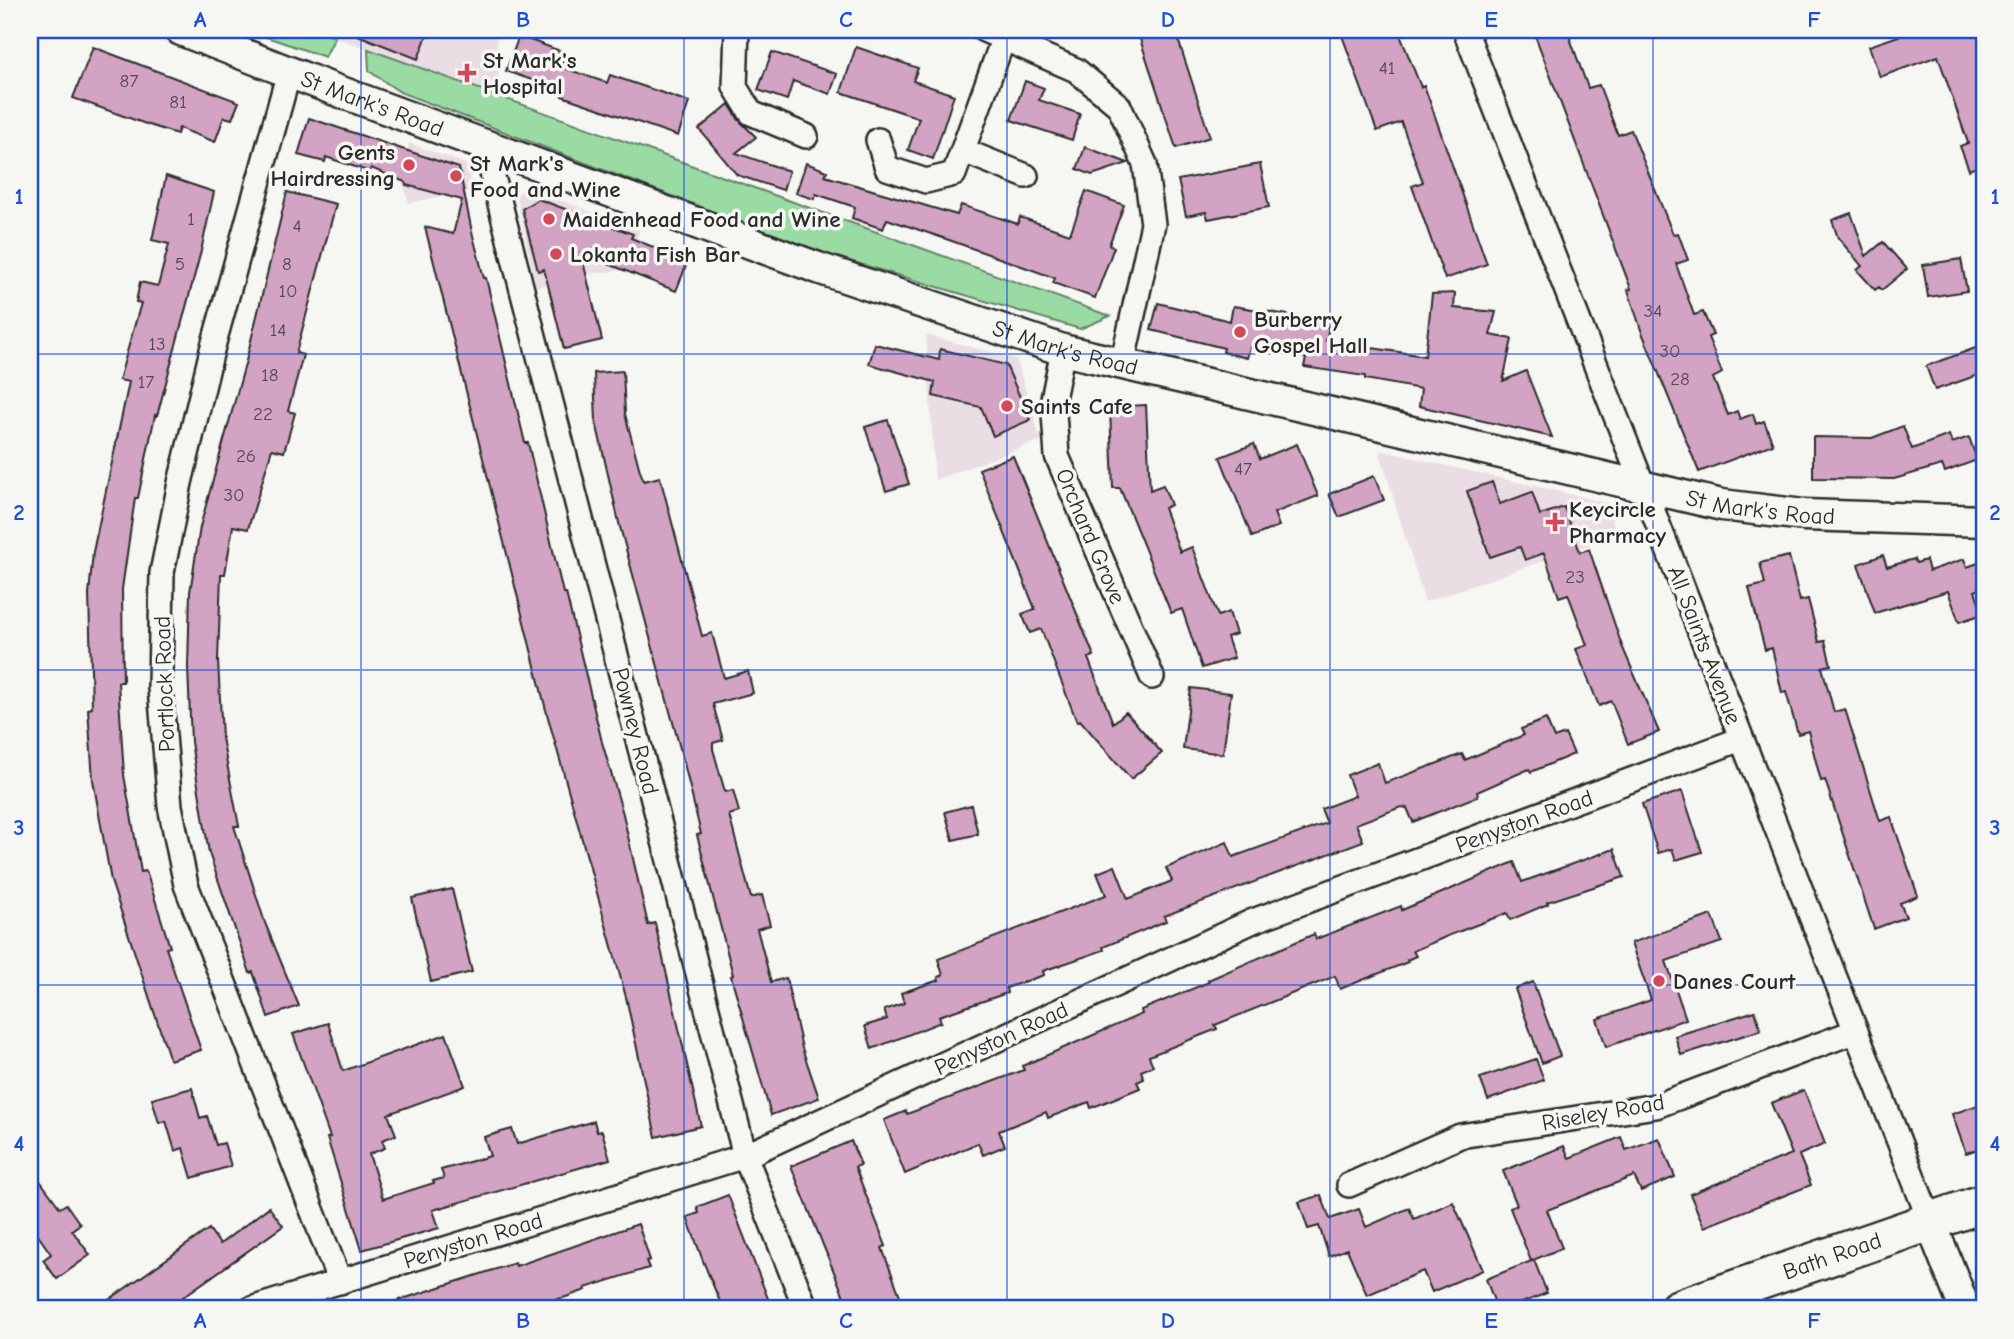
<svg xmlns="http://www.w3.org/2000/svg" width="2014" height="1339" viewBox="0 0 2014 1339" font-family="'Comic Neue',sans-serif">
<style>
.built{fill:#ebdde4}
.green{fill:#9adba4;stroke:#628368;stroke-width:2}
.building{fill:#d2a3c3;stroke:#2b2b2b;stroke-width:2}
.lines{fill:none;stroke-linecap:round;stroke-linejoin:round}
.minor-casing{stroke:#2b2b2b;stroke-width:28}
.tertiary-casing{stroke:#2b2b2b;stroke-width:35}
.primary-casing{stroke:#2b2b2b;stroke-width:42}
.minor{stroke:#f6f6f2;stroke-width:23}
.tertiary{stroke:#f6f6f2;stroke-width:30}
.primary{stroke:#f6f6f2;stroke-width:37}
.grid{fill:none;stroke:#1d4ed8;stroke-width:2;stroke-opacity:0.55}
.poi-dot{fill:#d1495b;stroke:#f6f6f2;stroke-width:2.5}
.labels{text-anchor:middle;stroke-width:7;stroke-linejoin:round;paint-order:stroke}
.number-label{font-size:19px;fill:#554951}
.poi-label{font-size:23px;font-weight:bold;fill:#2b2b2b;stroke:#f6f6f2;text-anchor:start}
.street-label{font-size:23px;fill:#2b2b2b;stroke:#f6f6f2}
.neatline{fill:none;stroke:#1d4ed8;stroke-width:2.5}
.grid-label{font-size:23px;text-anchor:middle;font-weight:bold;fill:#1d4ed8}
</style>
<rect width="100%" height="100%" fill="#f6f6f2"/>
<filter id="ink" filterUnits="userSpaceOnUse"><feTurbulence type="fractalNoise" baseFrequency=".0143" numOctaves="2"/><feDisplacementMap in="SourceGraphic" scale="14" xChannelSelector="R" yChannelSelector="G"/><feConvolveMatrix kernelMatrix="1 2 1 2 8 2 1 2 1" color-interpolation-filters="sRGB"/></filter>
<g filter="url(#ink)">
<path class="built" d="M315,30h181l4,68 -132,-49z
M409,143l57,21 7,26 -64,13 -7,-22z
M528,188l112,42 -16,40 -37,4 -51,13 -20,-93z
M926,335l90,24 25,81 -106,40z
M1379,450l228,53 10,32 -192,67z"/>
<path class="green" d="M246,30h69l20,7 -10,20z
M368,49l742,267 -30,13 -264,-78 -416,-159 -31,-21z"/>
<path class="building" d="M345,30h84l-11,29z
M1137,30h38l35,107 -34,11z
M1340,30h58l23,57 3,-2 63,179 -42,15 -33,-93 11,-4 -22,-60 -24,9z
M1533,30h34l21,58 11,-3 19,50 13,-5 42,104 5,-1 10,27 -12,4 18,51 9,-3 10,23 -5,2 14,36 -9,5 15,37 9,-4 3,8 13,-5 3,10 8,-3 9,23 -74,28 -58,-142 -13,-40 3,-1z
M1916,30h68v150l-3,1 -5,-14 -7,3 -9,-24 8,-3 -30,-87 -58,21 -11,-31z
M519,36l47,17 -5,14 46,16 3,-8 79,27 -11,34 -116,-40 1,-5 -57,-20z
M93,47l146,55 -7,17 -8,-2 -9,25 -36,-14 -2,6 -31,-10 -73,-26z
M856,47l62,21 -5,13 41,14 -21,64 -25,-9 11,-32 -78,-26z
M772,52l65,22 -7,20 -37,-13 -6,19 -29,-10z
M1025,81l19,7 -5,12 41,14 -8,26 -61,-20z
M729,104l10,16 17,17 -20,16 53,18 -6,19 -46,-15 -38,-46z
M309,118l150,50 13,64 12,46h2l39,165h3l35,150h3l36,149 21,72 25,111 7,-2 46,203 -45,11 -30,-140 -80,-287 -121,-483 28,7 9,-34 -56,-15 -1,-3 -34,-14 -1,4 -44,-15 -1,5 -27,-7z
M1085,147l43,16 -36,12 -15,-6z
M806,163l21,8 -2,5 132,39 4,-10 57,19 2,-7 50,17 16,-43 38,14 -15,40 5,2 -19,51 -42,-15 2,-5 -106,-38 -62,-21 -4,10 -31,-11 3,-11 -39,-13 -2,5 -18,-6z
M1260,164l9,43 -61,12 -2,-7 -20,4 -8,-36z
M166,176l48,16 -13,59 -44,165 -2,-1 -17,83h-3l-13,91 1,93h-5l6,93 17,97 5,-1 24,76 -4,1 35,102 -31,10 -59,-179 -18,-101 -5,-71 4,-1 -3,-114 4,-42 36,-170 -10,-2 22,-77 -5,-1 4,-20 18,4 11,-42 -17,-4z
M287,192l49,12 -40,149 7,2 -15,56 7,2 -11,39 -12,-3 -24,80 -15,-3 -8,48h-4l-3,86 4,78 17,88h-5l31,97 34,83 -31,11 -15,-45 -3,1 -41,-120 -18,-111 -3,-75 2,-75 10,-65 47,-170z
M538,199l95,35 -2,4 57,23 -12,30 -95,-38 21,87 -38,9 -20,-80 -6,2 -16,-62z
M1851,213l15,43 17,-14 24,27 -25,21 -3,-3 -4,3 -18,-20 5,-4 -24,-28 -6,-18z
M1961,259l6,32 -39,6 -5,-32z
M1455,293l-1,15 42,4 -6,23 22,4 -9,42 23,-10 26,66 -133,-31 2,-17 -56,-10v-3l-61,-9 2,-9 -56,-11 -3,11 -24,-6 1,-4 -73,-18 7,-27 72,18 3,-15 68,11 -1,4 29,6 -3,14 99,15 7,-62z
M875,344l64,16 1,-11 66,16 24,55 -37,16 -12,-29 -48,-11 2,-14 -66,-18z
M1984,345v28l-49,17 -9,-24z
M623,371l2,43 15,57 4,10 16,-4 42,159 10,-3 12,45 24,-7 5,22 -40,11 10,36 -10,3v6l12,43 8,-2 6,22 -10,3 22,83 11,-3 8,30 -13,4 14,53 15,-4 16,70 17,50 -48,17 -40,-139 2,-1 -36,-140 4,-1 -17,-71 -64,-236 -24,-105 -2,-49z
M1146,405l4,85 13,-5 8,20 -7,3 16,44 12,-5 26,69 11,-4 7,22 -9,3 7,21 -32,10 -20,-59 -11,4 -51,-125h-7l-3,-81z
M888,420l21,64 -23,7 -21,-64z
M1903,426l9,23 37,-14 3,8 17,-6 8,23 -32,12 -3,-7 -48,14 -81,-1v-41l59,1z
M1254,444l6,15 37,-15 21,52 -44,17 5,13 -27,11 -32,-80z
M1013,456l81,200 -6,2 25,65 13,-11 36,41 -31,26 -51,-59 -3,2 -36,-93 -11,4 -8,-19 13,-5 -56,-140z
M1374,476l10,24 -45,17 -10,-23z
M1492,482l8,22 32,-12 8,23 24,-8 16,45 9,-3 33,97 37,86 -31,12 -17,-43 -12,5 -23,-57 11,-4 -19,-51 -9,3 -15,-44 -19,7 -5,-13 -30,10 -23,-66z
M1883,555l4,12 27,-8 2,4 10,-3 3,11 35,-12 3,8 17,-6v27l-9,3 8,23 -24,8 -11,-31 -73,22 -17,-49z
M1789,556l11,45 8,-2 11,43 6,-1 6,24 -9,2 12,45 11,-3 35,112 11,-4 27,79 -18,7 6,14 -32,12 -49,-149 -4,1 -13,-50 -10,3 -12,-42 -4,1 -10,-45 -7,2 -16,-62 16,-4 -5,-21z
M1191,688l40,5 -8,61 -40,-5z
M1546,719l8,19 11,-4 9,20 -43,18 -2,-3 -52,23 1,4 -65,26 -6,-14 -6,-1 -45,17 7,17 -199,75 2,5 -63,26 1,3 -61,21 1,4 -38,13 1,5 -68,23 2,6 -69,27 -7,-23 22,-7 -3,-9 20,-7 -3,-10 38,-13 -1,-3 5,-2 -5,-16 168,-64 -9,-22 18,-7 13,33 44,-18 -6,-13 61,-26 6,15 94,-34 -6,-14 34,-13 -8,-21 31,-12 7,20 77,-29 3,6 59,-25 -3,-6z
M1682,791l20,61 -26,8 -4,-11 -14,4 -16,-49z
M971,805l7,29 -25,6 -8,-28z
M1614,849l10,28 -77,25 1,2 -38,16 -3,-7 -57,22 -37,16 3,5 -9,4 1,2 -68,27 -5,-13 -120,49 2,4 -68,27 4,10 -12,5 3,8 -7,3 3,6 -49,20 -2,-6 -41,16 -2,-6 -47,19 6,15 -22,9 -5,-12 -73,31 -21,-54 22,-9 1,3 117,-44 -2,-4 120,-52 -1,-4 68,-28 -1,-2 106,-46 2,5 85,-33 1,4 112,-48 8,20z
M452,889l20,83 -41,10 -19,-84z
M1712,915l10,27 -56,19 20,58 -80,28 -9,-28 54,-19 -20,-57z
M1533,982l27,74 -18,7 -27,-74z
M1755,1011l6,19 -80,25 -6,-19z
M328,1023l15,48 103,-37 19,52 -77,28 8,21 -14,5 3,8 -16,6 14,45 51,-16 -1,-2 11,-3 -3,-8 49,-14 -6,-19 28,-8 5,15 77,-23 3,11 5,-1 8,28 -177,51 6,18 -77,22 -35,-112 3,-1 -37,-103z
M1536,1059l8,21 -56,20 -8,-22z
M192,1088l8,30 7,-2 9,29 8,-2 7,23 -39,12 -9,-30 -8,3 -9,-30 -7,2 -7,-24z
M1804,1090l21,54 -26,11 12,30 -107,42 -14,-33 102,-40 -21,-51z
M1984,1103v44l-18,6 -14,-39z
M1621,1137l5,13 33,-12 16,39 -34,14 -7,-15 -87,34 15,38 -31,13 -21,-53 7,-3 -14,-34 61,-25 5,12z
M851,1141l10,24 -6,2 31,79 -4,2 23,61h-56l-58,-143z
M30,1167l30,41 6,-4 14,20 -8,6 18,25 -33,24 -14,-19 8,-6 -21,-30z
M728,1195l44,114h-49l-20,-48 -16,-44 12,-4 -2,-6z
M1321,1195l9,24 29,-10 7,18 43,-19 5,11 39,-17 30,68 -51,22 -9,-21 -56,24 -20,-46 -18,7 -10,-30 -11,3 -9,-27z
M269,1207l14,19 -117,83h-70l113,-80 11,15z
M638,1224l12,36 -4,1 3,7 -64,20 1,2 -20,7 -45,12h-133l-1,-5 128,-41 1,3z
M1534,1260l13,33 -40,16h-10l-11,-30z"/>
<g class="lines">
<defs>
<path id="minor" d="M737,30l-2,57 16,26 55,23
M984,30l92,40 43,36 26,58 8,60 -31,141
M1465,30l465,1191
M289,72l-77,278 -32,133 -18,90 -2,115 10,118 16,79 154,397
M878,140l9,28 39,13 28,-7 50,-137
M485,146l260,1010 61,153
M964,151l62,25
M1063,350l-10,49 4,57 95,221
M1349,1185l111,-49 196,-30 200,-75
M251,1309l494,-153 508,-235 488,-182"/>
<g id="tertiary">
<path id="s1" d="M181,30l149,58 488,180 245,82 659,155 82,10 180,6"/>
<path d="M1930,1221l35,88"/>
</g>
<g id="primary">
<path id="s2" d="M1678,1309l306,-106"/>
</g>
</defs>
<use href="#minor" class="minor-casing"/>
<use href="#tertiary" class="tertiary-casing"/>
<use href="#primary" class="primary-casing"/>
<use href="#minor" class="minor"/>
<use href="#tertiary" class="tertiary"/>
<use href="#primary" class="primary"/>
</g>
</g>
<path class="grid" d="M361,30v1279M684,30v1279M1007,30v1279M1330,30v1279M1653,30v1279M30,354h1954M30,670h1954M30,985h1954"/>
<g class="poi-dot">
<path d="M463.5 62.5h7v7h7v7h-7v7h-7v-7h-7v-7h7z"/>
<circle cx="409" cy="165" r="7"/>
<circle cx="456" cy="176" r="7"/>
<circle cx="549" cy="219" r="7"/>
<circle cx="556" cy="254" r="7"/>
<circle cx="1240" cy="332" r="7"/>
<circle cx="1007" cy="406" r="7"/>
<path d="M1551.5 511.5h7v7h7v7h-7v7h-7v-7h-7v-7h7z"/>
<circle cx="1659" cy="981" r="7"/>
</g>
<g class="labels">
<g class="number-label">
<text x="1387" y="74">41</text>
<text x="129" y="87">87</text>
<text x="178" y="108">81</text>
<text x="191" y="225">1</text>
<text x="297" y="232">4</text>
<text x="180" y="270">5</text>
<text x="287" y="270">8</text>
<text x="288" y="297">10</text>
<text x="1653" y="317">34</text>
<text x="278" y="336">14</text>
<text x="157" y="350">13</text>
<text x="1670" y="357">30</text>
<text x="270" y="381">18</text>
<text x="1680" y="385">28</text>
<text x="146" y="388">17</text>
<text x="263" y="420">22</text>
<text x="246" y="462">26</text>
<text x="1243" y="475">47</text>
<text x="234" y="501">30</text>
<text x="1575" y="583">23</text>
</g>
<g class="poi-label">
<text x="483" y="68">St Mark's<tspan x="483" dy="26">Hospital</tspan></text>
<text x="395" y="160" text-anchor="end">Gents<tspan x="395" dy="26">Hairdressing</tspan></text>
<text x="470" y="171">St Mark's<tspan x="470" dy="26">Food and Wine</tspan></text>
<text x="563" y="227">Maidenhead Food and Wine</text>
<text x="570" y="262">Lokanta Fish Bar</text>
<text x="1254" y="327">Burberry<tspan x="1254" dy="26">Gospel Hall</tspan></text>
<text x="1021" y="414">Saints Cafe</text>
<text x="1569" y="517">Keycircle<tspan x="1569" dy="26">Pharmacy</tspan></text>
<text x="1673" y="989">Danes Court</text>
</g>
<g class="street-label">
<text dy="8" stroke="none"><textPath href="#s1" startOffset="205">St Mark's Road</textPath></text>
<text dy="8" stroke="none"><textPath href="#s1" startOffset="940">St Mark's Road</textPath></text>
<text dy="8" stroke="none"><textPath href="#s1" startOffset="1654">St Mark's Road</textPath></text>
<text transform="translate(1091 536) rotate(67)" y="8">Orchard Grove</text>
<text transform="translate(1705 645) rotate(69)" y="8">All Saints Avenue</text>
<text transform="translate(164 684) rotate(-92)" y="8">Portlock Road</text>
<text transform="translate(636 731) rotate(76)" y="8">Powney Road</text>
<text transform="translate(1524 821) rotate(-20)" y="8">Penyston Road</text>
<text transform="translate(1001 1038) rotate(-25)" y="8">Penyston Road</text>
<text transform="translate(1603 1112) rotate(-10)" y="8">Riseley Road</text>
<text transform="translate(473 1240) rotate(-17)" y="8">Penyston Road</text>
<text dy="8" stroke="none"><textPath href="#s2" startOffset="163">Bath Road</textPath></text>
</g>
</g>
<rect width="2014" height="1339" fill="none" stroke="#f6f6f2" stroke-width="77"/>
<rect x="38" y="38" width="1938" height="1262" class="neatline"/>
<g class="grid-label">
<text x="200" y="27">A</text>
<text x="523" y="27">B</text>
<text x="846" y="27">C</text>
<text x="1168" y="27">D</text>
<text x="1491" y="27">E</text>
<text x="1814" y="27">F</text>
<text x="19" y="204">1</text>
<text x="1995" y="204">1</text>
<text x="19" y="520">2</text>
<text x="1995" y="520">2</text>
<text x="19" y="835">3</text>
<text x="1995" y="835">3</text>
<text x="19" y="1151">4</text>
<text x="1995" y="1151">4</text>
<text x="200" y="1328">A</text>
<text x="523" y="1328">B</text>
<text x="846" y="1328">C</text>
<text x="1168" y="1328">D</text>
<text x="1491" y="1328">E</text>
<text x="1814" y="1328">F</text>
</g>
</svg>
